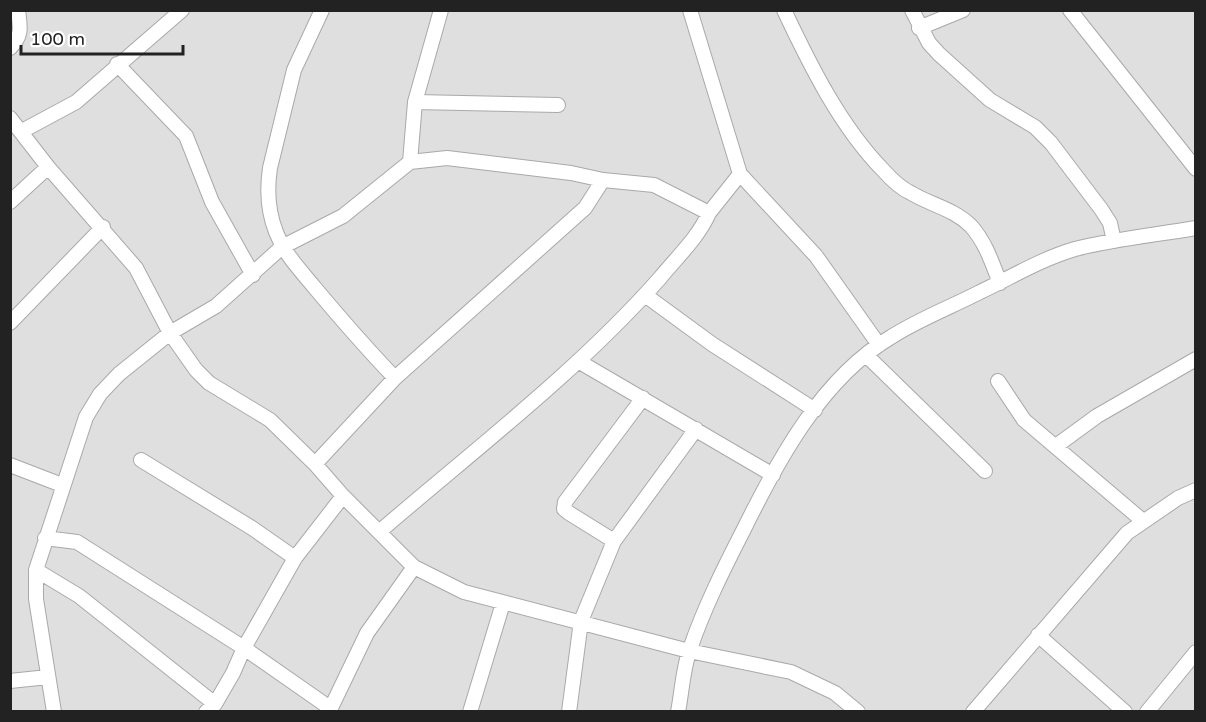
<svg xmlns="http://www.w3.org/2000/svg" width="1206" height="722" viewBox="0 0 1206 722" font-family="'Varela Round',sans-serif">
<style>
.residential{fill:#e0dfdf}
.lines{fill:none;stroke-linecap:round;stroke-linejoin:round}
.minor-casing{stroke:#a9a9a9;stroke-width:16}
.minor{stroke:#fff;stroke-width:14}
</style>
<rect width="100%" height="100%" fill="#f2efe9"/>
<path class="residential" d="M11,11h1184v700h-1184z"/>
<g class="lines">
<defs>
<path id="minor" d="M322,10l-28,60 -24,98c-3,20 -2,44 6,64 8,21 24,38 39,56 26,31 52,61 80,90
M690,10l50,164 76,82 63,89
M784,10c26,55 56,116 99,160 8,9 17,18 28,23 20,12 43,16 60,33 15,17 21,37 29,57
M912,10l17,33 10,11 51,46 45,27 16,16 50,66 9,14 4,18
M1070,10l126,159
M919,28l44,-18
M10,48c13,-13 10,-21 8,-38
M117,64l69,72 26,66 41,73
M415,102l143,3
M10,118l38,49 88,101 34,65 26,37 13,13 61,37 45,44
M22,131l54,-29 106,-92
M410,162l5,-60 26,-92
M740,174l-31,39 -55,-28 -51,-5 -18,28 -190,170 -80,86 28,32 71,71 50,25 225,59 102,21 44,21 23,19
M10,202l38,-35
M645,295l67,49 103,66
M10,323l93,-96
M866,355l119,116
M578,361l195,114
M998,381l26,39 119,101
M1056,446l41,-30 99,-57
M141,460l111,68 43,30
M10,465l52,20
M379,532c95,-82 198,-160 281,-254 17,-21 38,-40 49,-65
M45,538l32,4 167,106 86,60
M614,541l-45,-28 -5,-4 1,-7 78,-104
M36,570l43,26 136,108
M1038,635l87,77
M10,681l38,-4
M54,712l-18,-113v-29l50,-153 14,-23 19,-20 51,-41 46,-27 66,-59 61,-31 67,-54 37,-4 124,15 32,7
M206,712l9,-8 18,-31 11,-25 51,-90 48,-62
M329,712l38,-79 47,-66
M470,712l33,-109
M569,712l12,-91 33,-80 82,-112
M678,712c4,-21 5,-44 12,-63 14,-41 34,-81 54,-120 34,-69 78,-151 147,-192 28,-18 60,-30 89,-45 32,-15 61,-33 95,-43 39,-10 80,-14 121,-21
M973,712l154,-179 51,-35 18,-8
M1147,712l49,-60"/>
</defs>
<use href="#minor" class="minor-casing"/>
<use href="#minor" class="minor"/>
</g>
<rect width="1206" height="722" fill="none" stroke="#222222" stroke-width="24"/>
<path d="M21 45v9h162v-9" fill="none" stroke="#222222" stroke-width="3"/>
<text x="30" y="45" font-size="18" fill="#222222" stroke="#ffffff" stroke-width="4.5" paint-order="stroke">100 m</text>
</svg>
